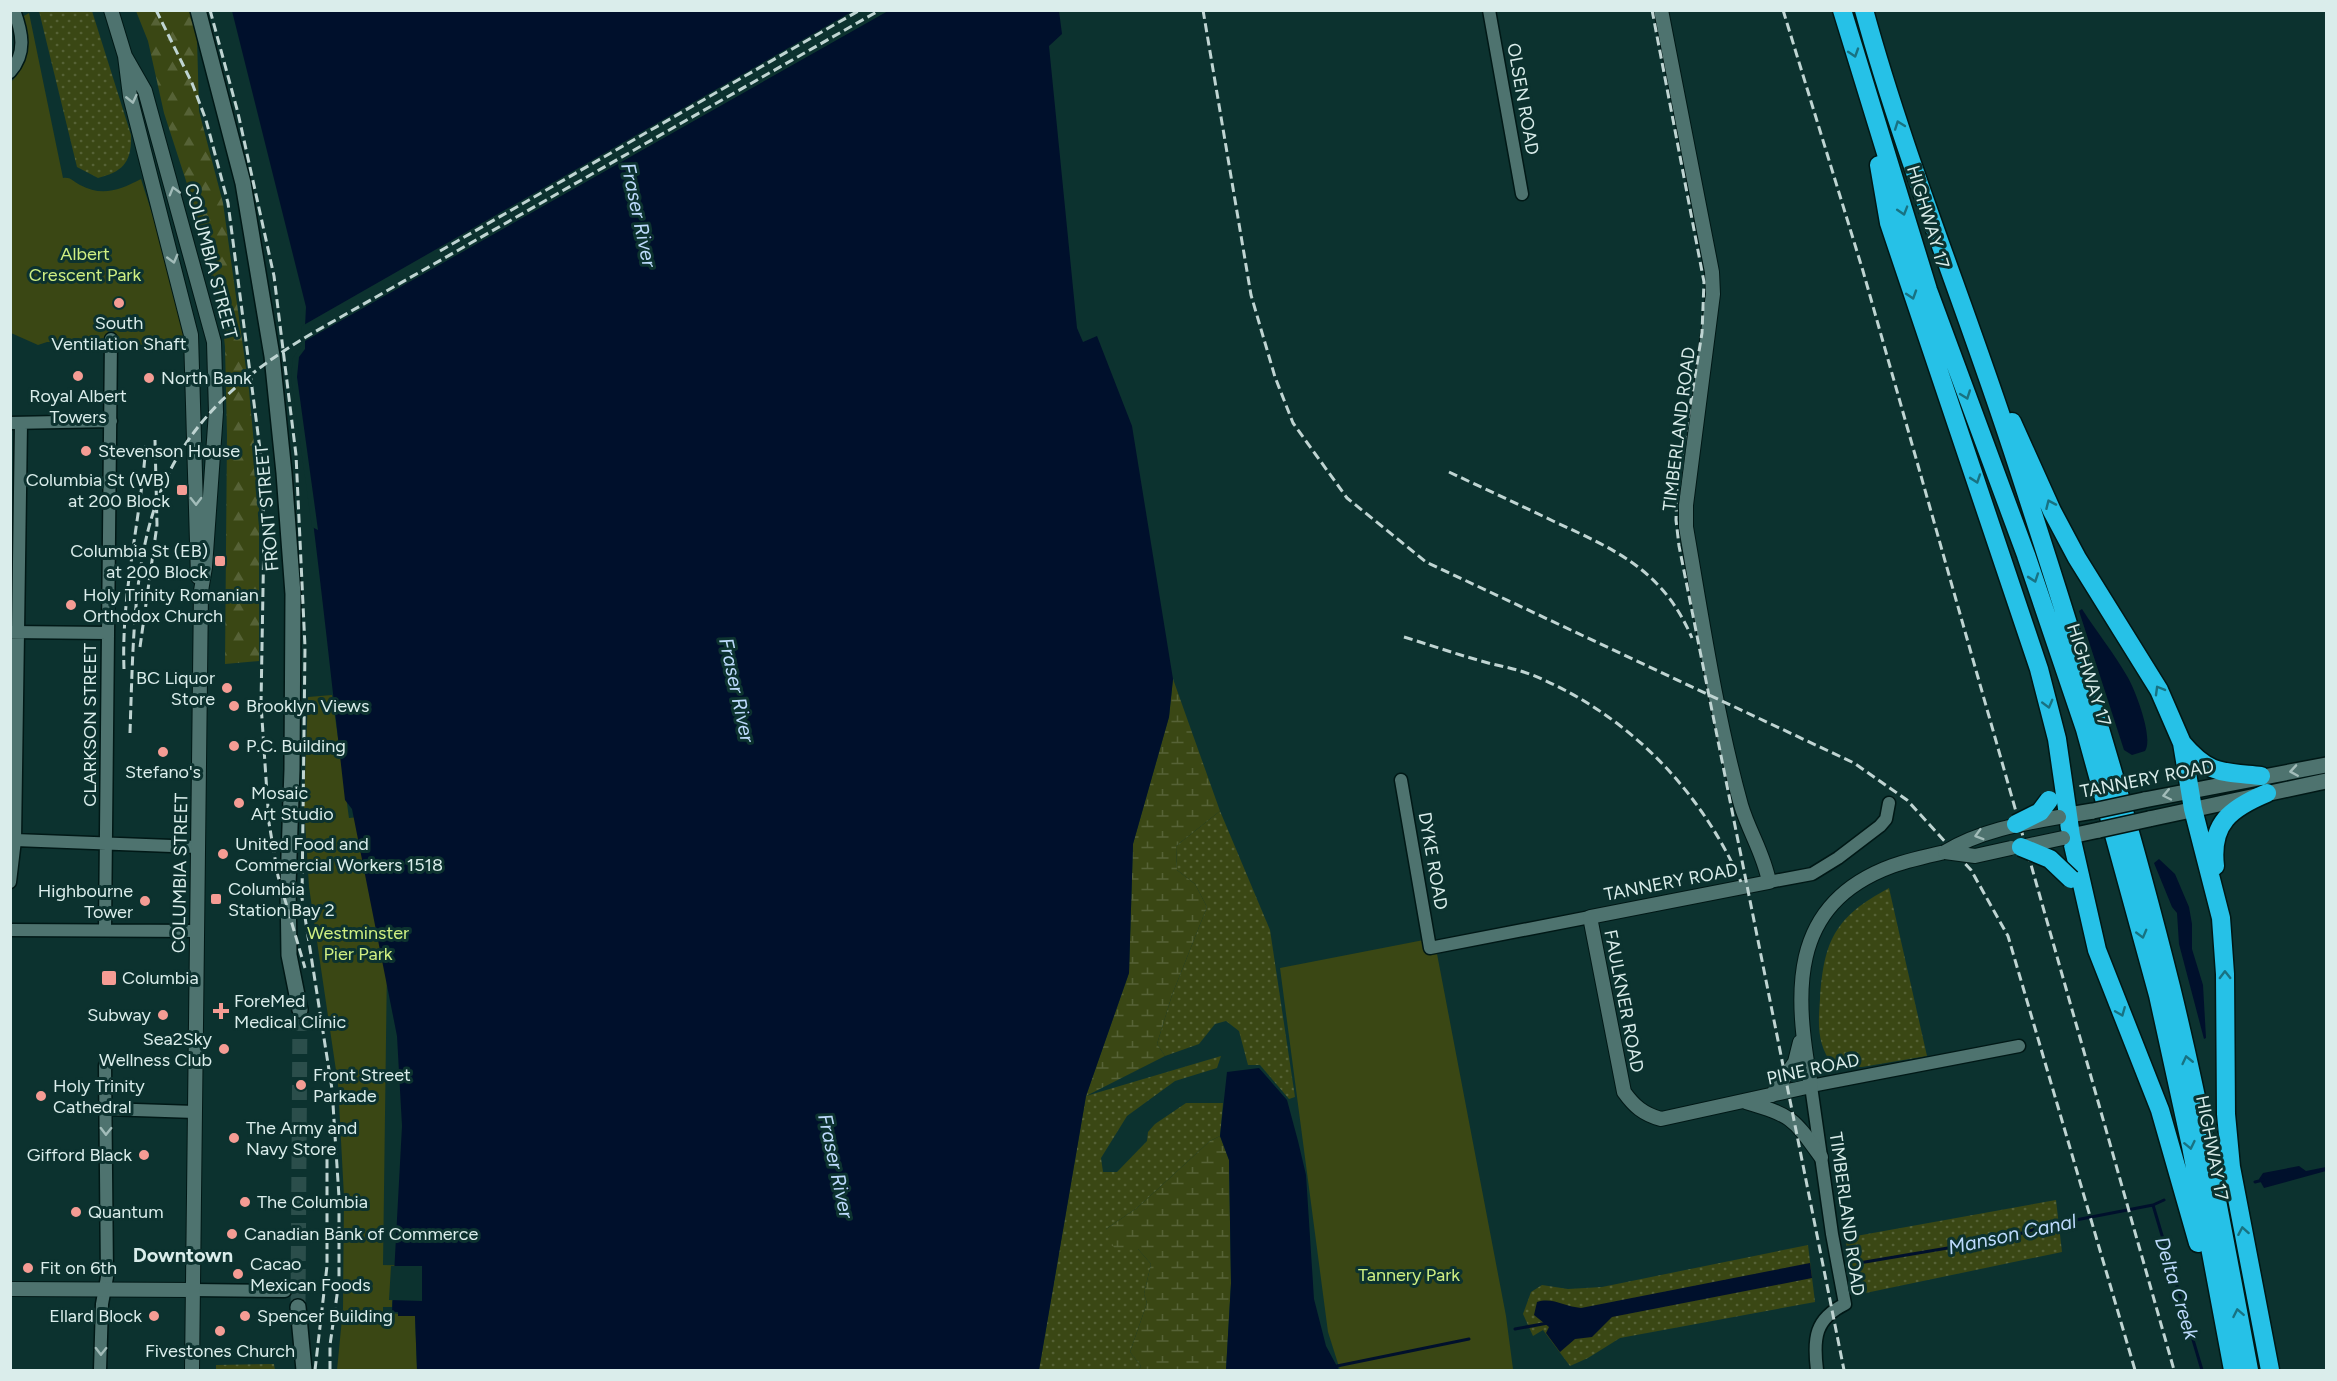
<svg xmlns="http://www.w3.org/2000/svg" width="2337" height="1381" viewBox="0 0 2337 1381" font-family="Figtree,sans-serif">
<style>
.grass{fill:url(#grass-dots)}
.forest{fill:url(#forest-firs)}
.wetland{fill:url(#wetland-marsh)}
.park{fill:#3a4714}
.water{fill:#00102c}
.pier{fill:#0c322f}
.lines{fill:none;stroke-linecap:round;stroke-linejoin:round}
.stream{stroke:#00102c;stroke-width:3}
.secondary-tunnel{stroke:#2b4e4b;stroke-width:15;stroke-dasharray:15 8;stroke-linecap:butt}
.minor-casing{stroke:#001816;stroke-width:15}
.tertiary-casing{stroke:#001816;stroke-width:16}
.secondary-casing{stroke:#001816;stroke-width:18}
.motorway-casing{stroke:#001816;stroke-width:21}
.minor{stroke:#4e736f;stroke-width:12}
.tertiary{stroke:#4e736f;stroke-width:14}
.secondary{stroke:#4e736f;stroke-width:15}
.motorway{stroke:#26c1e7;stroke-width:18}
.rail{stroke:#bfd4d2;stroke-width:3;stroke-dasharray:9 4.5;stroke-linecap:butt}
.tertiary-bridge-casing{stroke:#001816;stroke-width:16;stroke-linecap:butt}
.secondary-bridge-casing{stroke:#001816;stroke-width:18;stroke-linecap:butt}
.motorway-bridge-casing{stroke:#001816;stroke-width:21;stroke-linecap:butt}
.tertiary-bridge{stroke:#4e736f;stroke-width:14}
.secondary-bridge{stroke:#4e736f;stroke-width:15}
.motorway-bridge{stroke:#26c1e7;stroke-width:18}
.oneway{stroke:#187282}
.oneway2{stroke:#a2bcb9}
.poi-dot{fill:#f59c94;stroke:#0c322f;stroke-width:2}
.labels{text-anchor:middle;stroke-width:6;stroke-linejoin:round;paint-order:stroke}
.street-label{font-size:18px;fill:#daedeb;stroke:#0c322f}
.park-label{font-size:18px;fill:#cfef82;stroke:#0c322f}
.poi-label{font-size:18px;fill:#daedeb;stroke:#0c322f;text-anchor:start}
.water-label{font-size:20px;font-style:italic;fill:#bddafc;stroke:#0c322f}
.neighbourhood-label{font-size:20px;font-weight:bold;fill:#daedeb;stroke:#0c322f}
</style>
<defs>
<pattern id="grass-dots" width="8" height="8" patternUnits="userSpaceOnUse" patternTransform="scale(1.5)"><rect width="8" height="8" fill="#3a4714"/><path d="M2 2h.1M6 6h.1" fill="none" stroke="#566236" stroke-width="1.8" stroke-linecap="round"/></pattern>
<pattern id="forest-firs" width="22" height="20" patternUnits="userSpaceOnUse" patternTransform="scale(1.5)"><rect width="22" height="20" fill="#3a4714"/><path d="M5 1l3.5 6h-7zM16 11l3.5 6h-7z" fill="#566236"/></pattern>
<pattern id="wetland-marsh" width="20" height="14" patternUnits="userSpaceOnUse" patternTransform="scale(1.5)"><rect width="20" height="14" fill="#3a4714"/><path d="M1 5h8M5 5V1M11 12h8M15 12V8" fill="none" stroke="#566236"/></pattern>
</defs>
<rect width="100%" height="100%" fill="#0c322f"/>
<path class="grass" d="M39,11h53l39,124c1,27 -8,37 -33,43l-21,-11z
M1220,811l50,119 25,167 -6,2 -29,-34h-12l-9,-34 -13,-10 -11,3 -16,20 -34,12 -8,-12 15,-49 35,-88 -12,-23 -18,-14 -1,-24z
M1889,888l38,168 -65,11 -29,-1c-16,-23 -15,-39 -13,-67 4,-59 15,-82 69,-111z
M1221,1056l-4,12 -42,13 -48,35 -26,42 2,14h14l30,-31 1,-9 7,-8 31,-21h37l-3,33 -10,5 -73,67 -31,21 32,20 13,15 -7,30 3,9 -17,49 11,14 -2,4h-100l47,-274z
M2056,1200l6,52 -206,43 -11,-57z
M1808,1245l7,57 -195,36 -32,20 -18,8 -27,-36 -10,6 -10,-22 8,-22 11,-7 26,4 34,-2z
M274,1364l1,6h-59v-5z"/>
<path class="forest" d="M136,11h54l7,27 2,73 24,92 26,187 10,109v162l-34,3 2,-229 -2,-88 -3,-28 -35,-135 -23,-71 -16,-72z"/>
<path class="wetland" d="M1173,679l47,132 -44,35 1,24 18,14 12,23 -35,88 -15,49 8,12 -79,40 43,-123 4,-129 36,-127z
M1220,1136l9,24 2,123 -5,87h-87l2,-4 -11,-14 17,-49 -3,-9 7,-30 -13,-15 -23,1 -9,-21 31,-21 73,-67z"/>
<path class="park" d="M29,13l34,165c8,-1 9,3 17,7 22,12 40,5 61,-6l31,97 17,70 -73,-2v-8h-10l-1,8 -58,-2 -9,3 -27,-12 -1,-250c21,-20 19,-41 12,-66z
M332,695l17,123 40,-4 -6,451 39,1 -30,35v6h-9v5l32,4 2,54h-80l6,-62 1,-111 -6,-113 -29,-197 -5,-83 4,-107z
M1434,938l72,378 7,53 -173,1 -12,-38 -48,-364z"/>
<path class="water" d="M232,11h827l3,23 -13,12 28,282 6,14 14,-6 35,90 41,253 -4,38 -36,127 -4,129 -43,123 -47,274h-622l-2,-54h-17v-4h-6l10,-186 -5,-90 -45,-227 -7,-9c-16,-141 -31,-283 -51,-423l2,-18 8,-12 2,-40z
M2082,609c14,22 32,44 45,67 8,13 27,62 18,75l-13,4 -8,-5 -45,-139z
M2159,859l16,15 14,33 3,17v25l11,36 3,53 -2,1 -25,-95 -2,-31 -5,-6 -18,-44z
M1259,1068l28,32 11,41 8,34 8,124 12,47 13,24h-113l5,-87 -2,-123 -9,-24 7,-64z
M2299,1166l7,5 20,-4v4l-62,17 -5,-9 4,-6z
M1810,1263l2,15 -200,39 -20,20 -17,2 -15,13 -14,-19 3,-6 -15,-12 3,-13c16,-5 28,5 44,6z"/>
<path class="pier" d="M853,11h35l-583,330v8l-6,8 -2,20 21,153 -6,-3 -21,-150 2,-19 8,-12 1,-20z
M391,1266h31v35l-33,-1z"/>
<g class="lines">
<path class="stream" d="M2255,1182l8,-2
M2153,1205l49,165
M1859,1263l142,-24 49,-14 103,-20 11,-5
M1515,1329l33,-6
M1337,1366l132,-27"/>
<path class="secondary-tunnel" d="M298,1307l2,-297"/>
<defs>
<path id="minor" d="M1489,10l33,184
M10,72c17,-19 12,-40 4,-62
M10,423l101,-2
M10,632l98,1
M1401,780l29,168 160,-31
M15,840l183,7
M10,882l5,-42 6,-417
M1769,882l43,-8 26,-16 42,-32 6,-7 3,-16
M10,930l187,1
M105,930l6,-591
M106,1109l89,3
M193,1290l92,1
M100,1370l2,-66 5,-27 -2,-212
M1817,1370c-4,-32 -2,-51 28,-66l-13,-70 -21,-148 208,-40"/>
<path id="tertiary" d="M111,10l14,46 5,40 61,239 7,242
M1661,10l51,262 1,22 -27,211v22c16,92 30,188 55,278 8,27 23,49 28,77l-179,35 34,175c10,14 19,22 37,27l150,-33c-16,-90 -25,-181 81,-220 17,-6 35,-10 53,-14
M125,56l20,35 69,251 2,70 -11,155 -4,24 -9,779
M1772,1095l23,-33 5,-20
M1746,1102c47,14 47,16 75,55
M10,1289l183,1"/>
<path id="secondary" d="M198,10l45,173 29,173 12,117 9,121 -1,175 -4,116 1,70 11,55
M2144,800l182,-35
M2069,815l24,-4
M2149,819l177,-38
M2071,836l28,-6
M298,1307l6,63"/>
<path id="motorway" d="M1842,10l86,280 98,265 59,174 73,266 33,151 42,224
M1864,10c41,149 100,292 148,439 58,177 114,357 159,538 31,127 54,255 78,383
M1879,165l10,58 150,446 18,70 14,97 26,114 63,160 38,133
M2012,422l40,89 25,47 82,132 23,53 11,66 28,109 4,56 1,140 5,53 39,203
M2182,743c27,32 40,29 79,33
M2215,866c-5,-43 16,-58 52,-73"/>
</defs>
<use href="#minor" class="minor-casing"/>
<use href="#tertiary" class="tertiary-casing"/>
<use href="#secondary" class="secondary-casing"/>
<use href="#motorway" class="motorway-casing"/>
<use href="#minor" class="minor"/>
<use href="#tertiary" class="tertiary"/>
<use href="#secondary" class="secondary"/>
<use href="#motorway" class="motorway"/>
<path class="rail" d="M156,10l36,73 14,37 22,83 33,254 3,75 -3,172 8,119 9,53 27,92
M210,10l28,103 36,163 22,179 9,192 -3,251 30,191 7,108v84l-9,64v25
M1203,10l48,285 24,82 18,46 54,75 79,64 428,201 53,37 64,70 37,66 127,434
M1652,10l52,272 -2,51 -25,153 -1,34 3,26 165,824
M1783,10l80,261 311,1099
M440,251l420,-241
M1449,472c34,16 69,32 104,49 63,29 110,49 139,117
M1404,637c29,9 58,19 88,27 18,4 36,8 52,16 89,40 158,113 197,202
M140,647l17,-122 -2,-85
M124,669c-3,-77 17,-150 22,-226
M130,733c6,-186 4,-295 181,-399l569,-324
M315,1370l12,-104v-118"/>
<defs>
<path id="tertiary-bridge" d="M2021,847l42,-9
M1945,852c35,-21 74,-28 114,-35
M1945,852l30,4 36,-8"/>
<path id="secondary-bridge" d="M2093,811l51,-11
M2099,830l50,-11"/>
<path id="motorway-bridge" d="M2016,824l24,-12 9,-12
M2021,847l29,12 21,20"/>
</defs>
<use href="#tertiary-bridge" class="tertiary-bridge-casing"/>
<use href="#secondary-bridge" class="secondary-bridge-casing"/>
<use href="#motorway-bridge" class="motorway-bridge-casing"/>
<use href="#tertiary-bridge" class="tertiary-bridge"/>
<use href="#secondary-bridge" class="secondary-bridge"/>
<use href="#motorway-bridge" class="motorway-bridge"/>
</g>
<defs><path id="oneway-chevron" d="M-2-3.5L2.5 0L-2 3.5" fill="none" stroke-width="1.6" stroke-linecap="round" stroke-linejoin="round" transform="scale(1.5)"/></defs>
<g class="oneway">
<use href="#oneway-chevron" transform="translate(1854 53) rotate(72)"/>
<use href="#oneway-chevron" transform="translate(1899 125) rotate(-110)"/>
<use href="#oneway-chevron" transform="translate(1903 211) rotate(73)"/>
<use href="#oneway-chevron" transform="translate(1912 295) rotate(72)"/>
<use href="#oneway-chevron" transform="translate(1966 395) rotate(70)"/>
<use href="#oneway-chevron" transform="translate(1976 479) rotate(71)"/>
<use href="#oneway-chevron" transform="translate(2050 504) rotate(-114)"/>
<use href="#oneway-chevron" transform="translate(2034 578) rotate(71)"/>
<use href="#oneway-chevron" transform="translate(2159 690) rotate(-120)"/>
<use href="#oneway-chevron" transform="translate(2048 704) rotate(75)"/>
<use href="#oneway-chevron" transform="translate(2142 934) rotate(75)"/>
<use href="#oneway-chevron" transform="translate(2225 975) rotate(-91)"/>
<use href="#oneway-chevron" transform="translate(2121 1012) rotate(68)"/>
<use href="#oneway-chevron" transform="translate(2187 1060) rotate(-103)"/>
<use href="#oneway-chevron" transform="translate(2190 1145) rotate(78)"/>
<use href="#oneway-chevron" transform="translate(2243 1231) rotate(-100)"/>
<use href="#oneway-chevron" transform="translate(2238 1313) rotate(-101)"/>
</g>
<g class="oneway2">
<use href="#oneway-chevron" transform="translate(132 99) rotate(77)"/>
<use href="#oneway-chevron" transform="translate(174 191) rotate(-106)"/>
<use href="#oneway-chevron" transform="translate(173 259) rotate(75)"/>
<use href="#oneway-chevron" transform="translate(196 501) rotate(89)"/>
<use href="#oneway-chevron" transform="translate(2294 771) rotate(171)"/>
<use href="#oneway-chevron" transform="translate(2167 795) rotate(168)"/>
<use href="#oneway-chevron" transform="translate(1979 835) rotate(164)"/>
<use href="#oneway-chevron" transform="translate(106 1131) rotate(91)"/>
<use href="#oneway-chevron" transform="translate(101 1351) rotate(91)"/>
</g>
<g class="poi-dot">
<circle cx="119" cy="303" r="6"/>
<circle cx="78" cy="376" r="6"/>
<circle cx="149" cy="378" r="6"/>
<circle cx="86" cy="451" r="6"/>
<rect x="176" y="484" width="12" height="12" rx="3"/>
<rect x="214" y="555" width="12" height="12" rx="3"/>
<circle cx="71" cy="605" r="6"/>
<circle cx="227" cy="688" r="6"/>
<circle cx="234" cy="706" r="6"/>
<circle cx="234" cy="746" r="6"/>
<circle cx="163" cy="752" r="6"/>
<circle cx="239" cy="803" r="6"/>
<circle cx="223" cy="854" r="6"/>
<rect x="210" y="893" width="12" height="12" rx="3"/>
<circle cx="145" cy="901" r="6"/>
<rect x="101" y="970" width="16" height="16" rx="3"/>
<path d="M218 1002h6v6h6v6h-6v6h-6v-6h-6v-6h6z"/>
<circle cx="163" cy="1015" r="6"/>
<circle cx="224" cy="1049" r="6"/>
<circle cx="301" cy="1085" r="6"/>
<circle cx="41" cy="1096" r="6"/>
<circle cx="234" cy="1138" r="6"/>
<circle cx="144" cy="1155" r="6"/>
<circle cx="245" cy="1202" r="6"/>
<circle cx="76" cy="1212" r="6"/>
<circle cx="232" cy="1234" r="6"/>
<circle cx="28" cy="1268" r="6"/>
<circle cx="238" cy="1274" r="6"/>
<circle cx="154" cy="1316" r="6"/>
<circle cx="245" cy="1316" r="6"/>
<circle cx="220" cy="1331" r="6"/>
</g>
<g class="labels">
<g class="street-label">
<text transform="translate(1523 99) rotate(80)" y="6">OLSEN ROAD</text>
<text transform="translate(1928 217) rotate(73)" y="6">HIGHWAY 17</text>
<text transform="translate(211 261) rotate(75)" y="6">COLUMBIA STREET</text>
<text transform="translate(1679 429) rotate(-83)" y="6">TIMBERLAND ROAD</text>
<text transform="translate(267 508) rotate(-95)" y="6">FRONT STREET</text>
<text transform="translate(2089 675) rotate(72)" y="6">HIGHWAY 17</text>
<text transform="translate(90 725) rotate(-90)" y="6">CLARKSON STREET</text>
<text transform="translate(2147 779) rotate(-11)" y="6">TANNERY ROAD</text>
<text transform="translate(1433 861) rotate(80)" y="6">DYKE ROAD</text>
<text transform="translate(180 873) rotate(-89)" y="6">COLUMBIA STREET</text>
<text transform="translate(1671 882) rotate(-11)" y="6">TANNERY ROAD</text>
<text transform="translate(1624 1001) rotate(79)" y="6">FAULKNER ROAD</text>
<text transform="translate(1813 1069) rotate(-12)" y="6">PINE ROAD</text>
<text transform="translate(2212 1148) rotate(79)" y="6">HIGHWAY 17</text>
<text transform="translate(1847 1214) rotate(82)" y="6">TIMBERLAND ROAD</text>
</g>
<g class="park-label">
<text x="85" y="260">Albert<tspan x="85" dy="21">Crescent Park</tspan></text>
<text x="358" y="939">Westminster<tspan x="358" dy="21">Pier Park</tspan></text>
<text x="1409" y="1281">Tannery Park</text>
</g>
<g class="poi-label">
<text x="119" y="329" text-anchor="middle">South<tspan x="119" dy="21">Ventilation Shaft</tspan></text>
<text x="161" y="384">North Bank</text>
<text x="78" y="402" text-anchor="middle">Royal Albert<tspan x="78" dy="21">Towers</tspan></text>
<text x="98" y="457">Stevenson House</text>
<text x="170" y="486" text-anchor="end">Columbia St (WB)<tspan x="170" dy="21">at 200 Block</tspan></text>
<text x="208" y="557" text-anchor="end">Columbia St (EB)<tspan x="208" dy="21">at 200 Block</tspan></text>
<text x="83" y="601">Holy Trinity Romanian<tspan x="83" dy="21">Orthodox Church</tspan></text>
<text x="215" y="684" text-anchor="end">BC Liquor<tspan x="215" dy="21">Store</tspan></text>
<text x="246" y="712">Brooklyn Views</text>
<text x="246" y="752">P.C. Building</text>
<text x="163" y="778" text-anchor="middle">Stefano's</text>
<text x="251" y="799">Mosaic<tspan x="251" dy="21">Art Studio</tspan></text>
<text x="235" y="850">United Food and<tspan x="235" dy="21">Commercial Workers 1518</tspan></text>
<text x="228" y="895">Columbia<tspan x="228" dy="21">Station Bay 2</tspan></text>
<text x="133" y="897" text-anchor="end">Highbourne<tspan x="133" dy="21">Tower</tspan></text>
<text x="122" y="984">Columbia</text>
<text x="234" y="1007">ForeMed<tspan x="234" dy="21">Medical Clinic</tspan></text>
<text x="151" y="1021" text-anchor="end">Subway</text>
<text x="212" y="1045" text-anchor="end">Sea2Sky<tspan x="212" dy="21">Wellness Club</tspan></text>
<text x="313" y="1081">Front Street<tspan x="313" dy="21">Parkade</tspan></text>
<text x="53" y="1092">Holy Trinity<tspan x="53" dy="21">Cathedral</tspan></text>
<text x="246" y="1134">The Army and<tspan x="246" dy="21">Navy Store</tspan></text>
<text x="132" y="1161" text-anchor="end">Gifford Black</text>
<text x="257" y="1208">The Columbia</text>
<text x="88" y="1218">Quantum</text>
<text x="244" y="1240">Canadian Bank of Commerce</text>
<text x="250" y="1270">Cacao<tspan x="250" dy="21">Mexican Foods</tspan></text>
<text x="40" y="1274">Fit on 6th</text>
<text x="142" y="1322" text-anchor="end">Ellard Block</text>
<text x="257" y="1322">Spencer Building</text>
<text x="220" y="1357" text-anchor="middle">Fivestones Church</text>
</g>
<g class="water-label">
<text transform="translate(639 215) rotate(78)" y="7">Fraser River</text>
<text transform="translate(737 690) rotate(78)" y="7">Fraser River</text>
<text transform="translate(836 1166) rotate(78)" y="7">Fraser River</text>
<text transform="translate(2012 1234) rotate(-12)" y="7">Manson Canal</text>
<text transform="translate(2177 1288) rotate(73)" y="7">Delta Creek</text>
</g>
<g class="neighbourhood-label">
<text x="183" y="1262">Downtown</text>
</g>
</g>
<rect width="2337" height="1381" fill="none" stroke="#daedeb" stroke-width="24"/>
</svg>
